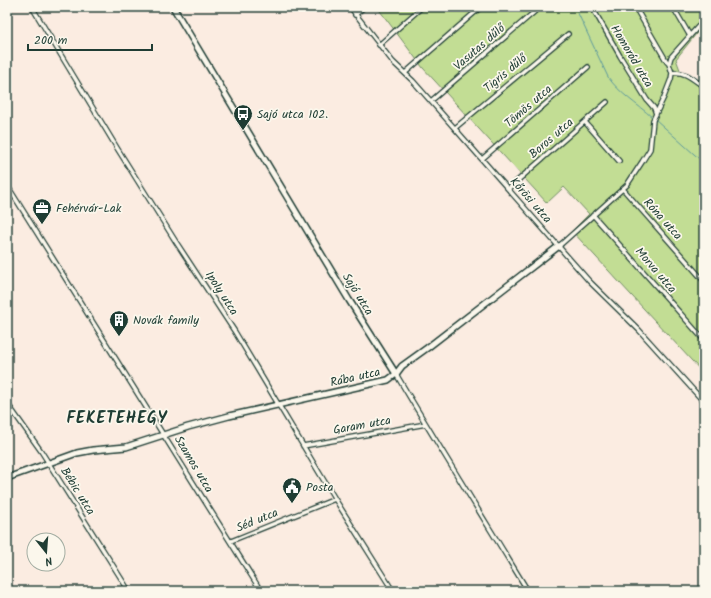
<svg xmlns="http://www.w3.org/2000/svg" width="711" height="598" viewBox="0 0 711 598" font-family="Kalam,sans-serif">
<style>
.green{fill:#c2dd94;stroke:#708d64}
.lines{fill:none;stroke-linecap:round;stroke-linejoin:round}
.stream{stroke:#5d999c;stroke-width:1}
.street-casing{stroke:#1f3d34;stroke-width:6}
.secondary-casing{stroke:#1f3d34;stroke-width:8}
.street{stroke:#fbf7ec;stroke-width:3.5}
.secondary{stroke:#fbf7ec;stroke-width:5}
.labels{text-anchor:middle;stroke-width:3.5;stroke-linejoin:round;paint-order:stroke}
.street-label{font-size:12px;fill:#1f3d34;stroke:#fbf7ec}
.poi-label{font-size:12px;fill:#1f3d34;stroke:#fbf7ec;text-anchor:start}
.district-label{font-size:16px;font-weight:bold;letter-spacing:1px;fill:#1f3d34;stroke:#fbf7ec}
</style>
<rect width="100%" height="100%" fill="#fbece1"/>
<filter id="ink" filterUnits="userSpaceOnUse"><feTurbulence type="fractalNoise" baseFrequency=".025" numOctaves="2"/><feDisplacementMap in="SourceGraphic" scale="8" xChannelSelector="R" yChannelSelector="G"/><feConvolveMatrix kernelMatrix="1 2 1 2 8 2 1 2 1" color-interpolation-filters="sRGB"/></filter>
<g filter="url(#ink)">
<path class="green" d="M377,7h327v17l-28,35 4,11 -1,3 14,8 11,9v284l-132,-143 17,-17 -25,-27 -17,16 -124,-135z"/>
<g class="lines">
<path class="stream" d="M575,7l33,70c12,17 29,27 44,40
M655,119l49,44"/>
<defs>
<path id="street" d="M32,7l85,141 59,94 59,90 100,167 58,92
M350,7l43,55 20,19 176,200 50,49 65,72
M592,7l28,49 27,44 7,8 2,6
M635,7l32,55 2,2
M673,7l17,29
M355,15l9,-8
M379,45l43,-38
M405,73l76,-66
M672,73c12,-3 22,7 32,14
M431,101l109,-94
M585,122l34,39
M455,128l113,-94
M482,159l106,-92
M7,185l254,406
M508,189l99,-87
M623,189l81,92
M593,215l111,125
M559,246l68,-61 15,-23 8,-13 3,-29 11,-23 7,-18 1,-6 -3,-9 2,-7 33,-37
M396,374c43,73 88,145 132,217
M7,403l34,48 88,140
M303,446l123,-22
M231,541l104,-42"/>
<path id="secondary" d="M173,7l176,293 47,74
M7,478l70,-25 16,-3 33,-3 62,-20 41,-11 159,-36 8,-6 6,-8 25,-18 132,-102"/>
</defs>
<use href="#street" class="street-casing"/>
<use href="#secondary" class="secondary-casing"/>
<use href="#street" class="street"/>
<use href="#secondary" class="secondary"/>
</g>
</g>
<defs>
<symbol id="bus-pin" viewBox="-11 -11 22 30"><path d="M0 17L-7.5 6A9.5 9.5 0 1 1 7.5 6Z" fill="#1f3d34" stroke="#fbf7ec"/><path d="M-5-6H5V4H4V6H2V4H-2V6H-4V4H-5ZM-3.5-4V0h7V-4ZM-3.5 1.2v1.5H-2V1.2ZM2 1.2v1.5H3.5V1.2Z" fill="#fff"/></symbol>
<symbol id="office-pin" viewBox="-11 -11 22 30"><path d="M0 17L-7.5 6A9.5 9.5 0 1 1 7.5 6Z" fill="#1f3d34" stroke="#fbf7ec"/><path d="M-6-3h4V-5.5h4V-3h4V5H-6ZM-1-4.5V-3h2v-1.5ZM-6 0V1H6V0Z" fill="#fff"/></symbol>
<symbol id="building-pin" viewBox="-11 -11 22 30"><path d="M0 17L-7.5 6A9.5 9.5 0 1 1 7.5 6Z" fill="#1f3d34" stroke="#fbf7ec"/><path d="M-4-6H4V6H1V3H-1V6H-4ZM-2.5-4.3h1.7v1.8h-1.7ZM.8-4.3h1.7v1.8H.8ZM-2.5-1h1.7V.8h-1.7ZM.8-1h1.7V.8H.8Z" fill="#fff"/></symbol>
<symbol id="civic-pin" viewBox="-11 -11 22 30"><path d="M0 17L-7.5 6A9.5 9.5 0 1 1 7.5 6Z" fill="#1f3d34" stroke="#fbf7ec"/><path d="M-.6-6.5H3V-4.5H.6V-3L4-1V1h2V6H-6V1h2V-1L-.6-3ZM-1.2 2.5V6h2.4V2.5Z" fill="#fff"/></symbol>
</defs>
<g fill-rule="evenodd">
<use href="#bus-pin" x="232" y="103" width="22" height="30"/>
<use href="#office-pin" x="31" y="197" width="22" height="30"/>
<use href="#building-pin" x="108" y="309" width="22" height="30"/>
<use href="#civic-pin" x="281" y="476" width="22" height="30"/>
</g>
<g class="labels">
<g class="street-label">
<text transform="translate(479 47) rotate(-41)" y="4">Vasutas dűlő</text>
<text transform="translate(632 56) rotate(59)" y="4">Homoród utca</text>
<text transform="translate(505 73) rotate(-40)" y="4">Tigris dűlő</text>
<text transform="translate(528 106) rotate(-41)" y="4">Tömös utca</text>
<text transform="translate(551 138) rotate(-41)" y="4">Boros utca</text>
<text transform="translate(531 200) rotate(49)" y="4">Kőrösi utca</text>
<text transform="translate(663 219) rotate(48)" y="4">Róna utca</text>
<text transform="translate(656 270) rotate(49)" y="4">Morva utca</text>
<text transform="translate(222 293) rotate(57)" y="4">Ipoly utca</text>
<text transform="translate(358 294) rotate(58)" y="4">Sajó utca</text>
<text transform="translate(355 377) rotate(-13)" y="4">Rába utca</text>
<text transform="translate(362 425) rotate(-10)" y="4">Garam utca</text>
<text transform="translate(194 464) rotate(59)" y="4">Szamos utca</text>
<text transform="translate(78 491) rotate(58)" y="4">Bébic utca</text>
<text transform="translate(257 520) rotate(-22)" y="4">Séd utca</text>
</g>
<g class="poi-label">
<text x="257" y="118">Sajó utca 102.</text>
<text x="56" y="212">Fehérvár-Lak</text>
<text x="133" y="324">Novák family</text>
<text x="306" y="491">Posta</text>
</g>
<g class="district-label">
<text x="117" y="423">FEKETEHEGY</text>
</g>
</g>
<rect width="711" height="598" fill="none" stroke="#fbf7ec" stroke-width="24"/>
<rect x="12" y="12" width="687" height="574" fill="none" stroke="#1f3d34" stroke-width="1.5" filter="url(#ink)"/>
<g transform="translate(46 552) rotate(163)"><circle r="19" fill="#fbf7ec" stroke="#a3ada2"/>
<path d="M0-3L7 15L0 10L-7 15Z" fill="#1f3d34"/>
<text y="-6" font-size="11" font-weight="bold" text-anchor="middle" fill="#1f3d34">N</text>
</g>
<path d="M28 44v6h124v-6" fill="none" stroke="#1f3d34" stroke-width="2"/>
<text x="34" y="44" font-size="12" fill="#1f3d34" stroke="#fbf7ec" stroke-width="3" paint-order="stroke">200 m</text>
</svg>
